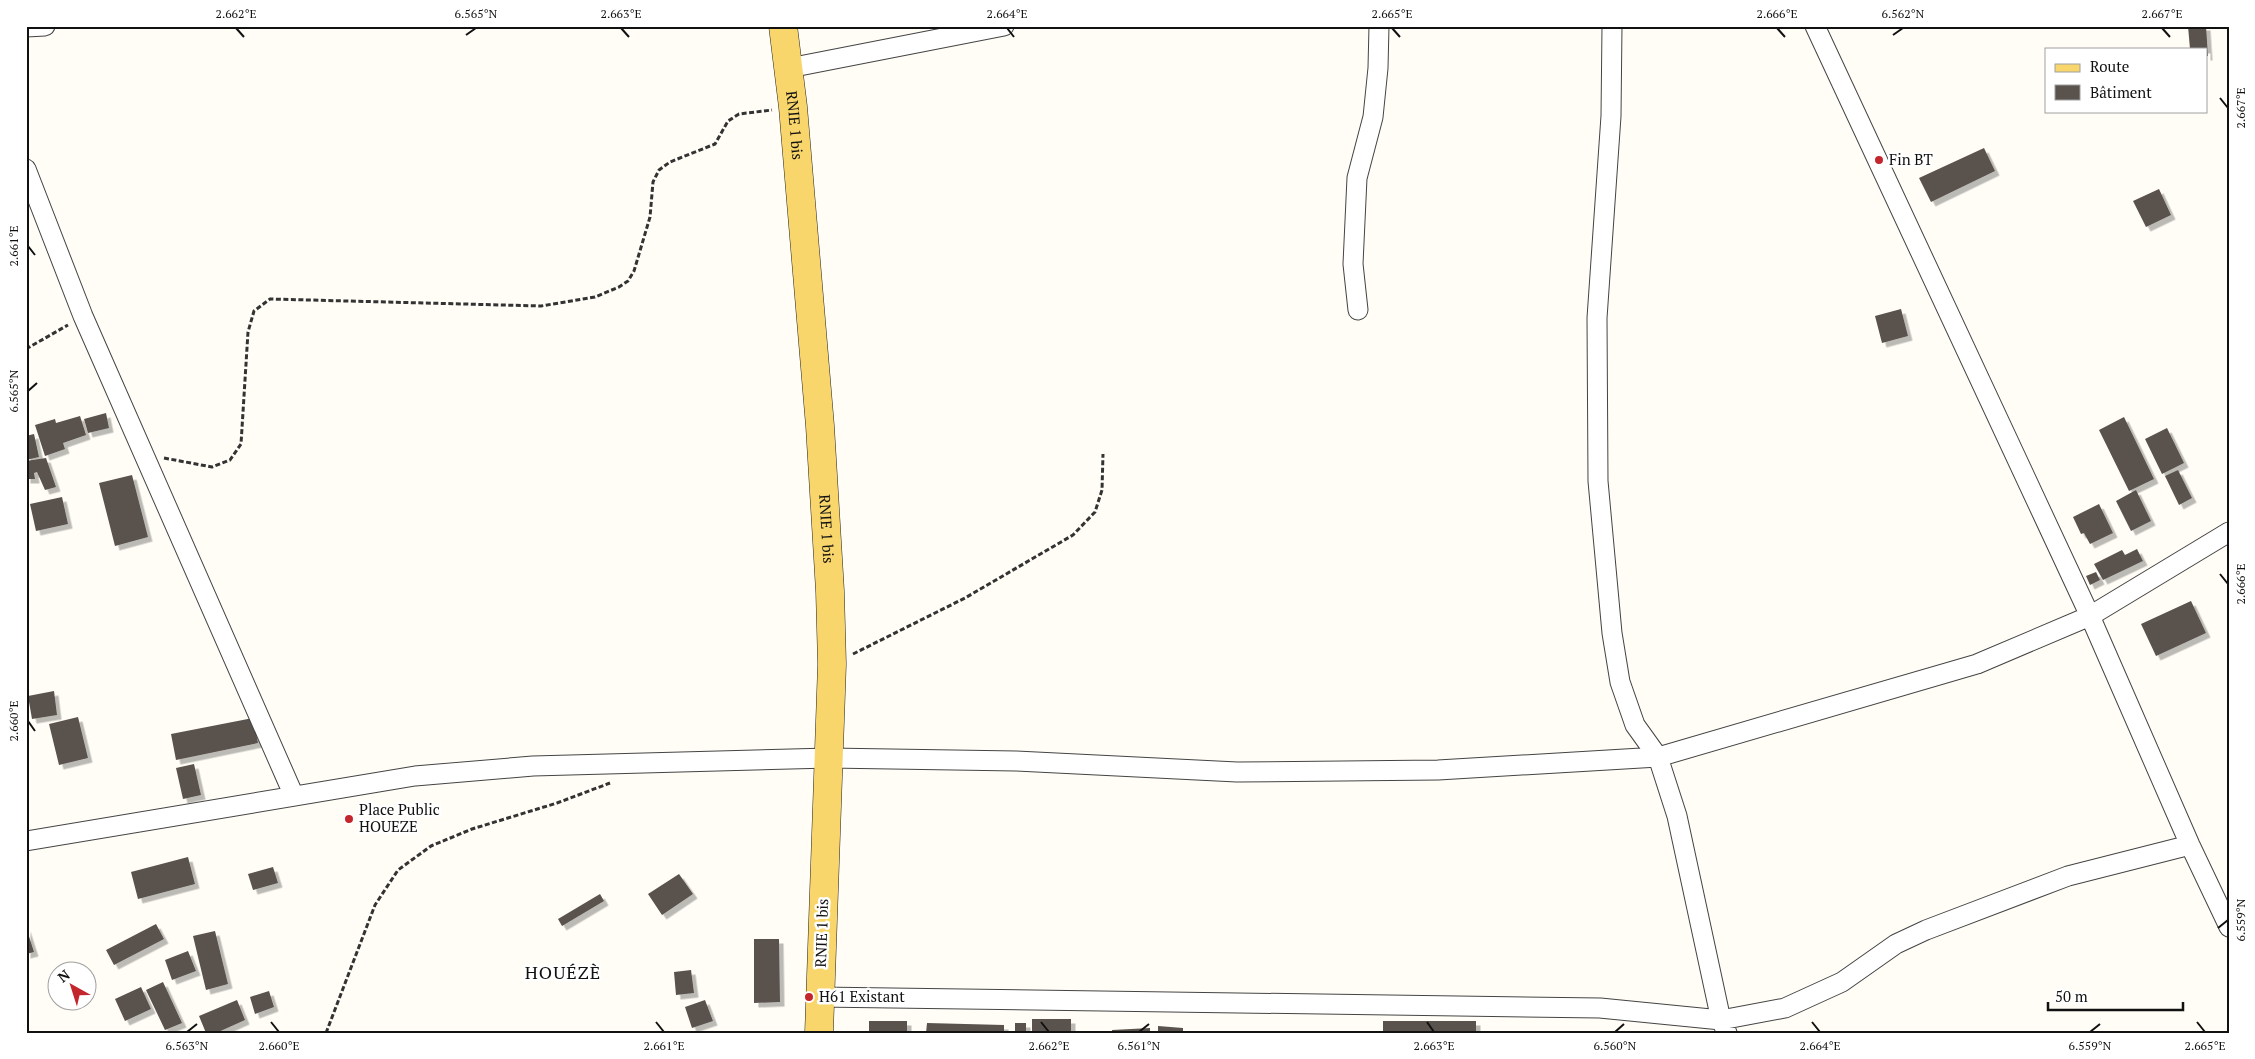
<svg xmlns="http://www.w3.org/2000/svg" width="2255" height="1059" viewBox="0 0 2255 1059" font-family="'PT Serif',serif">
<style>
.building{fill:#5a524d;filter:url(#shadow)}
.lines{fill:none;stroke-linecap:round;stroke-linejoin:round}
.minor-casing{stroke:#444;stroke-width:21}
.primary-casing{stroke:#222;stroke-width:29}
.path{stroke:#333;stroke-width:3;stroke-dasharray:5 2.5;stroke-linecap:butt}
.minor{stroke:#fff;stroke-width:19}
.primary{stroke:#f9d66b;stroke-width:28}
.ticks{fill:none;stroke:#111;stroke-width:2}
.poi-dot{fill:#c4262e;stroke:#fff;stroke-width:2}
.labels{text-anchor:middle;stroke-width:5;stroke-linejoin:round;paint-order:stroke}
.street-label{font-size:15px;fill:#111;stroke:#fff}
.poi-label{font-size:15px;fill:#111;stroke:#fff;text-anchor:start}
.quarter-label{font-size:18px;letter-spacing:1px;fill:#111;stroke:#fff}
.neatline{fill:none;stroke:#111;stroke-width:2}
.ticks-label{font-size:12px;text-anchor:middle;fill:#111}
</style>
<defs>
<filter id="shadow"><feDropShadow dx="4.5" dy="4.5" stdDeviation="0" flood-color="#0004"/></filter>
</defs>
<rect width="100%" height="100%" fill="#fffdf5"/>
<path class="building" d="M2188,26h18l2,30h-2v-7h-16z
M1984,148l11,23 -64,31 -12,-24z
M2159,189l12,26 -25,12 -13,-26z
M1901,309l7,27 -26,7 -7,-27z
M106,413l3,15 -21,5 -4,-14z
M80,416l6,19 -23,8 2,6 -20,7 -10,-31 20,-6 1,4z
M2124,417l30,62 -25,12 -30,-61z
M2167,428l17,35 -22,11 -17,-35z
M34,434l5,23 -13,3v-24z
M46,458l10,29 -11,3 -8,-18 -3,1 1,6h-9v-18z
M2178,470l14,28 -13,7 -14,-29z
M132,475l16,62 -33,9 -16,-63z
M2136,490l15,31 -20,10 -15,-30z
M62,497l6,27 -32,7 -6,-27z
M2099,504l14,29 -23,11 -6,-11 -3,1 -8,-17z
M2137,549l6,12 -40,19 -9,-16 28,-14 3,5z
M2096,572l4,8 -10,5 -4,-9z
M2191,601l15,32 -50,23 -15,-32z
M54,691l3,24 -25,4 -4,-23z
M78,717l10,41 -29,7 -10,-41z
M253,718l5,25 -82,17 -5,-26z
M194,764l7,31 -18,4 -7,-31z
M188,857l7,27 -57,15 -7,-27z
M273,867l5,16 -25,7 -5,-16z
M679,874l14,20 -31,21 -14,-21z
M600,894l4,7 -42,25 -4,-7z
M156,924l8,15 -50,26 -8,-15z
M26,927l8,25 -8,2z
M215,931l13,53 -22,6 -13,-54z
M754,939h25l1,63 -26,1z
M188,951l8,20 -24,9 -7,-20z
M691,970l3,23 -18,2 -2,-23z
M163,982l19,41 -17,7 -19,-40z
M141,987l10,22 -26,12 -10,-22z
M269,991l5,16 -19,7 -5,-17z
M237,1000l8,20 -29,13h-10l-7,-17z
M705,1000l8,21 -21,7 -7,-21z
M1032,1019h39v14h-39z
M869,1021h38v12h-38z
M1383,1021h93v12h-93z
M927,1023l77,2v8h-78z
M1015,1023h11v10h-11z
M1158,1026l25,2v5h-25z
M1150,1028v5h-38v-3z"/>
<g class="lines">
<defs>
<path id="minor" d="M1612,26l-1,90 -14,202 1,163 14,152 8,49 15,43 23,32 19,59 44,204 6,13
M1815,26l275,590 100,229 39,82
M26,27l19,-1
M789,68l215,-42
M26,169l57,147 211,480
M1358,310l-5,-46 4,-86 16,-61 5,-49 1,-42
M26,841l389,-65 118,-10 296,-8 187,3 221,11 201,-2 220,-13 319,-93 113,-48 139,-84
M819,997l781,11 121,12 64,-12 57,-26 54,-38 30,-14 142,-54 122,-31"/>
<g id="primary">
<path id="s1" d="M783,26l10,81 27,319 10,165 2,73 -13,369"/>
</g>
</defs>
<use href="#minor" class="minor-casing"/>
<use href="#primary" class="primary-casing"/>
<path class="path" d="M26,349l42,-24
M164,458l48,9 18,-7 11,-16 7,-112 6,-21 16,-12 271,7 54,-9 24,-10 9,-6 6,-10 16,-54 3,-35 6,-12 11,-8 45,-18 13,-23 11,-7 33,-4
M853,654l112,-56 108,-63 22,-23 7,-22 1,-36
M326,1033l49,-128 23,-35 33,-24 41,-17 85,-26 53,-20"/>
<use href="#minor" class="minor"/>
<use href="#primary" class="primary"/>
</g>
<path class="ticks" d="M236,28l8,9M621,28l8,9M1007,28l7,9M1392,28l8,9M1777,28l8,9M2162,28l8,9M466,35l10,-7M1893,35l10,-7M2220,98l8,10M28,246l7,9M28,391l9,-8M2220,574l8,10M28,721l7,10M2218,928l10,-8M271,1022l8,10M656,1022l8,10M1041,1022l8,10M1427,1022l7,10M1812,1022l8,10M2197,1022l8,10M187,1032l10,-8M1139,1032l10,-8M1615,1032l9,-8M2090,1032l10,-8"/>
<g class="poi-dot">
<circle cx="1879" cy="160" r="5"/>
<circle cx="349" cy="819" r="5"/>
<circle cx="809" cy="997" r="5"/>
</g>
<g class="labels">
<g class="street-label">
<text dy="5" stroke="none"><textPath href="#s1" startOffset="100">RNIE 1 bis</textPath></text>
<text dy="5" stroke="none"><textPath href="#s1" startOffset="505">RNIE 1 bis</textPath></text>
<text transform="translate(822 933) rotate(-88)" y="5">RNIE 1 bis</text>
</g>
<g class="poi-label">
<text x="1889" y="165">Fin BT</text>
<text x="359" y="815">Place Public<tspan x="359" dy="17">HOUEZE</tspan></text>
<text x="819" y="1002">H61 Existant</text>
</g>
<g class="quarter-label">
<text x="563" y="979">HOUÉZÈ</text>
</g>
</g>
<rect width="2255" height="1059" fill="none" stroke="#ffffff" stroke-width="55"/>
<rect x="2045" y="48" width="162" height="65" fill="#ffffff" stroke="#a0a0a0"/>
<rect x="2055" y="64" width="25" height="8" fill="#f9d66b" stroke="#a0a0a0"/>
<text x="2090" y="72" font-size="15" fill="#111111">Route</text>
<rect x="2055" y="85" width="25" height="15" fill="#5a524d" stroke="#a0a0a0"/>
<text x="2090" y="98" font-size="15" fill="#111111">Bâtiment</text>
<g transform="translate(72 986) rotate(321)"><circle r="24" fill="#ffffff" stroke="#a0a0a0"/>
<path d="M0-4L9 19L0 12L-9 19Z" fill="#c4262e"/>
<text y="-8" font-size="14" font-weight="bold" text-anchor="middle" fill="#111111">N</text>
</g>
<path d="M2048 1002v8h135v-8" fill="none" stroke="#111111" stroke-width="2.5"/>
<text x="2055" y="1002" font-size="15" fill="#111111" stroke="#ffffff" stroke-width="4" paint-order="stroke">50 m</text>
<rect x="28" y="28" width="2200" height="1004" class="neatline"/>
<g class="ticks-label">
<text x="236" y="18">2.662°E</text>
<text x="476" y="18">6.565°N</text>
<text x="621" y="18">2.663°E</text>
<text x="1007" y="18">2.664°E</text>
<text x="1392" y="18">2.665°E</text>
<text x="1777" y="18">2.666°E</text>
<text x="1903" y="18">6.562°N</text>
<text x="2162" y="18">2.667°E</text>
<text transform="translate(2241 108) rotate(-90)" y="4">2.667°E</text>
<text transform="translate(14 246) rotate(-90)" y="4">2.661°E</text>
<text transform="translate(14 391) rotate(-90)" y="4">6.565°N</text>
<text transform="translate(2241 584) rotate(-90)" y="4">2.666°E</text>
<text transform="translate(14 721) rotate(-90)" y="4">2.660°E</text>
<text transform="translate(2241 920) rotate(-90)" y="4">6.559°N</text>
<text x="187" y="1050">6.563°N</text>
<text x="279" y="1050">2.660°E</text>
<text x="664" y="1050">2.661°E</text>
<text x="1049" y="1050">2.662°E</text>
<text x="1139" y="1050">6.561°N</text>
<text x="1434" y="1050">2.663°E</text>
<text x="1615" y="1050">6.560°N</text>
<text x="1820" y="1050">2.664°E</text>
<text x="2090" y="1050">6.559°N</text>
<text x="2205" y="1050">2.665°E</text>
</g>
</svg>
